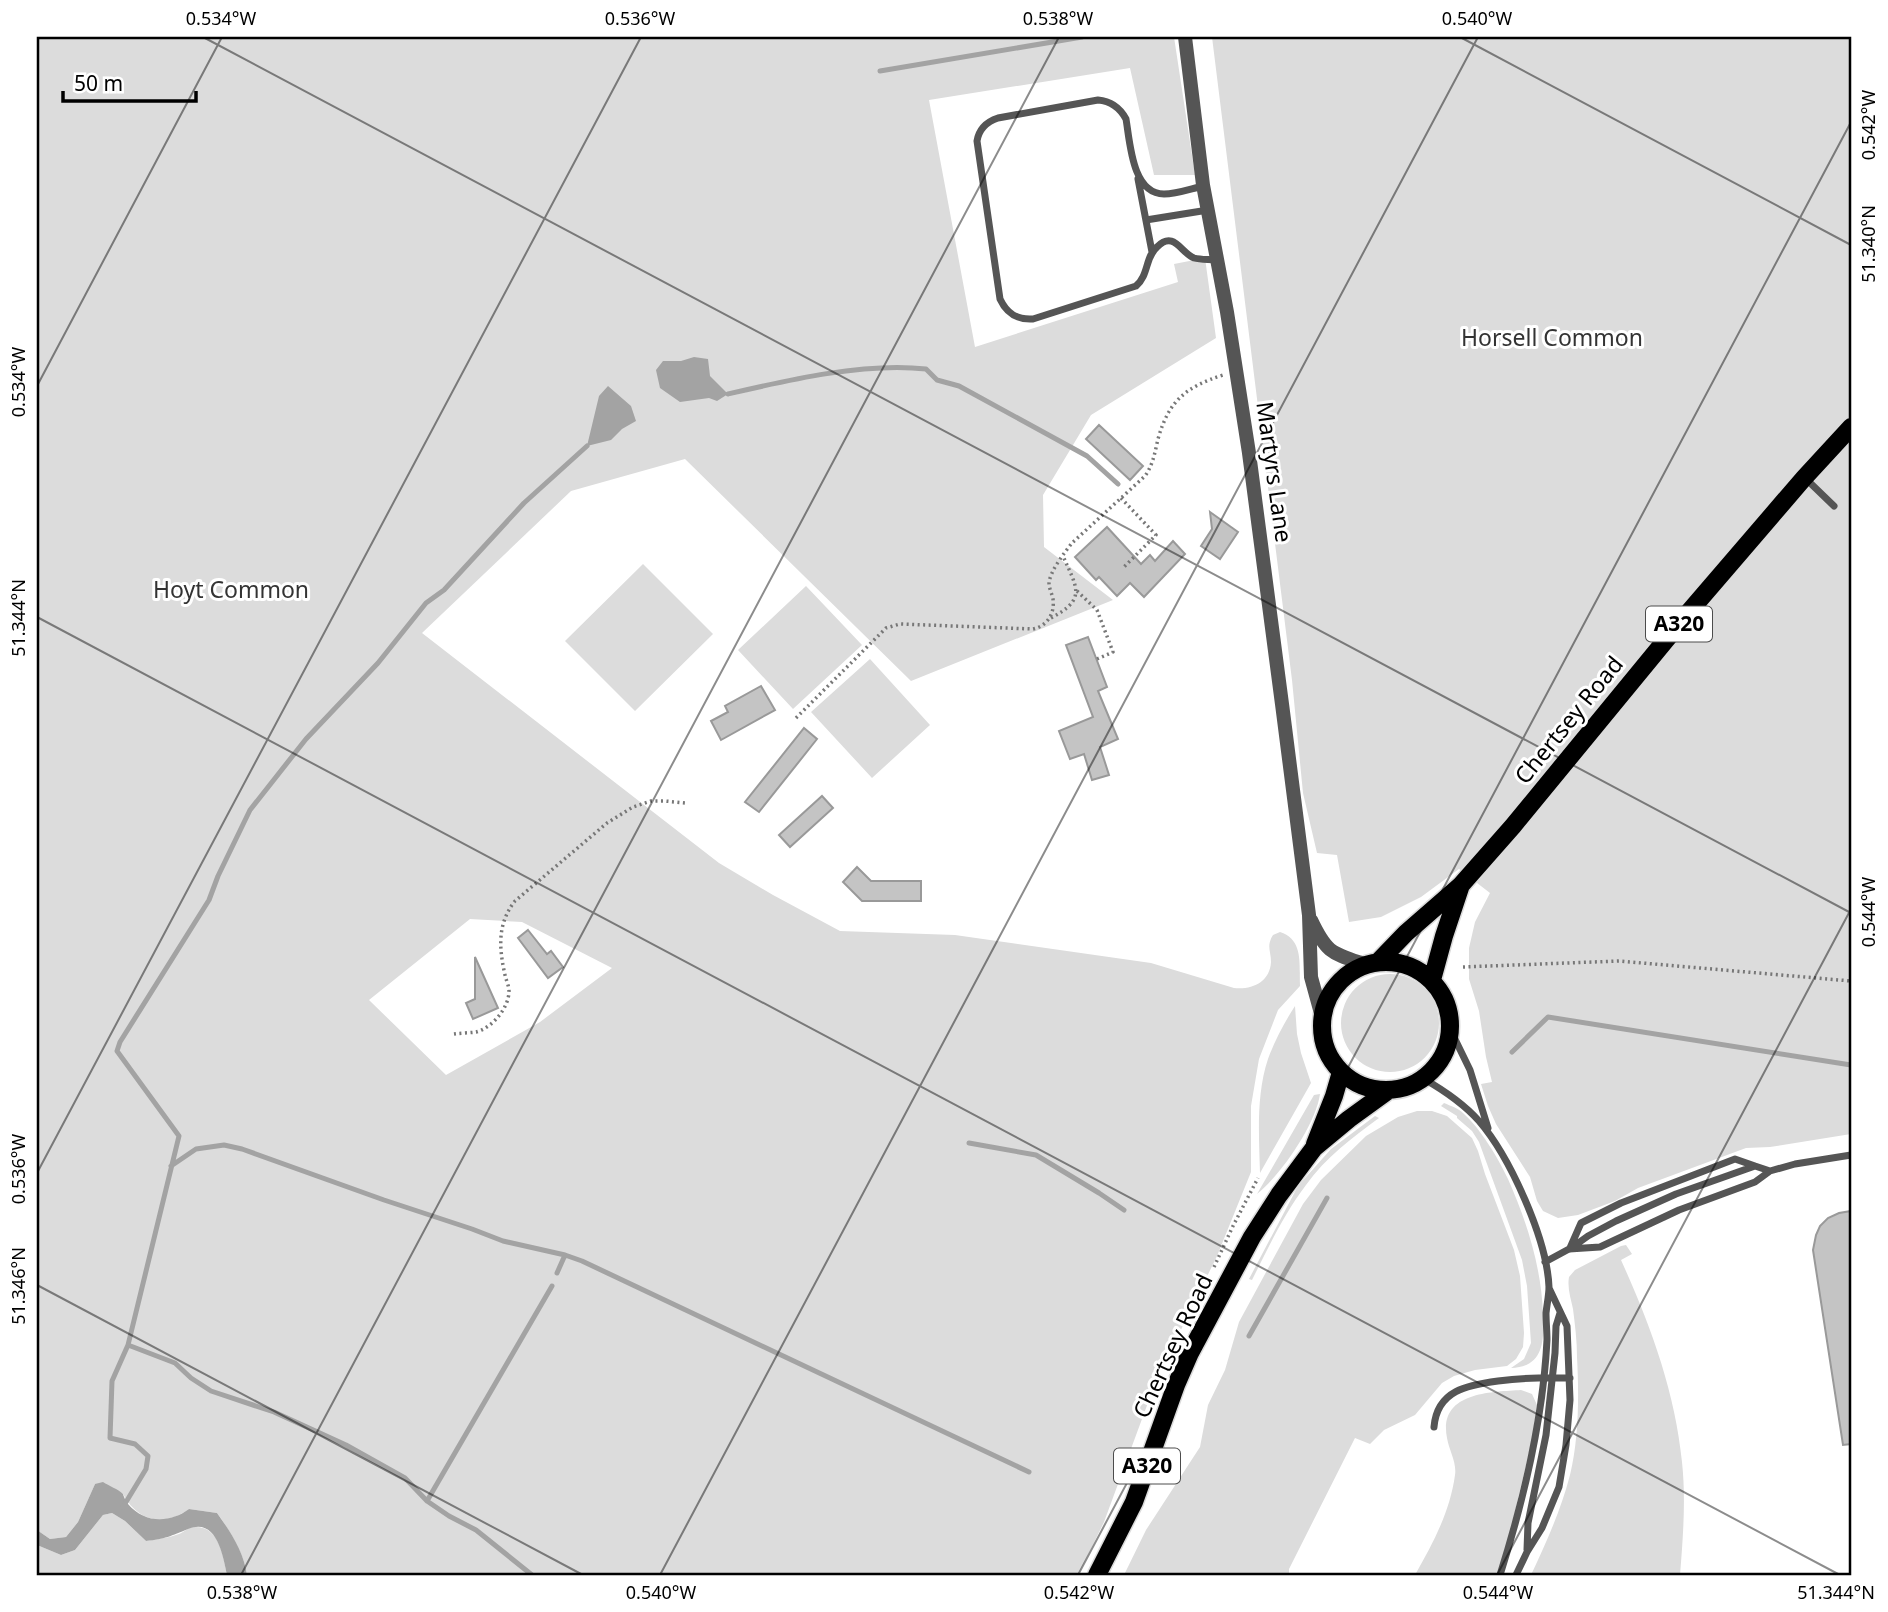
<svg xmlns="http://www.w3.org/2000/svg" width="1888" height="1612" viewBox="0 0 1888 1612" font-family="'Noto Sans',sans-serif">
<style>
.green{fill:#dcdcdc;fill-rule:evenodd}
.water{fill:#a3a3a3}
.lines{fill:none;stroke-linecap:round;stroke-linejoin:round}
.stream{stroke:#a3a3a3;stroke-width:5}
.building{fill:#c4c4c4;stroke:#999;stroke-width:2}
.primary-casing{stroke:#dbdbdb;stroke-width:21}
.path{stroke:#777;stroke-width:3.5;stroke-dasharray:2 3.5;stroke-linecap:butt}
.lane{stroke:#555;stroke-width:7}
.street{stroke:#555;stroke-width:14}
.primary{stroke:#000;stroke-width:18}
.ticks{fill:none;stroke:#000;stroke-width:2;stroke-opacity:0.45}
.labels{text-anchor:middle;stroke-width:6;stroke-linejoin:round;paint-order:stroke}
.shield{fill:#fff;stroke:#4c4c4c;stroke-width:2}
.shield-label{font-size:21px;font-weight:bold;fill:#000}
.park-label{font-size:23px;fill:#333;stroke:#fff}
.street-label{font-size:23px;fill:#000;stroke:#fff}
.neatline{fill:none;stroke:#000;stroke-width:2.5}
.ticks-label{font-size:18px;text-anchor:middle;fill:#000}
</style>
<rect width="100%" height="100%" fill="#fff"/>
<path class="green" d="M37,37h1137l21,138h-41l-24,-107 -201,32 46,247 203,-65 -4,-18 31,-6 11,80 -125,77 -48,80 1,52 69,53 -202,81 -226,-222 -114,32 -149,142 297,230 54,32 67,36 115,4 196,28 83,25c18,2 36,-6 37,-26 0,-11 -5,-16 2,-27l7,-3c24,8 19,32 20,54l-22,24 -19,49 -8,47v66l-34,84 -61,125 -52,141 -26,53h-831c-3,-22 -17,-44 -30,-62l-28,-4c-25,18 -51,13 -66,-15l-28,-10 -17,38 -12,15 -16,2 -13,-9zM470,919l52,3 90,46 -72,54 -94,53 -77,-75z
M1212,37h639v1097l-81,13 -24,1 -108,40 -23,13 -37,14 -20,3 -15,-7 -6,-10 -7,-24 -34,-53 -8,-18 -7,-22 11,-2 -6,-25 -7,-46 -10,-32v-31l6,-26 15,-29 -31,-24 -38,28 -40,20 -32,5 -12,-67 -20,-2 -14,-60 -11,-113z
M643,564l70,70 -78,77 -70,-70z
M806,586l56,59 -69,64 -55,-59z
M870,659l60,66 -58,53 -61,-66z
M1341 1023a49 49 0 1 1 98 0a49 49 0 1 1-98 0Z
M1295,1006l2,28 4,19 10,30 -51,90c-1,-37 -4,-78 8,-114 7,-19 16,-36 27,-53z
M1320,1094c-4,30 -39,81 -63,100l57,-99z
M1444,1103c7,3 14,5 19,10 18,16 35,45 45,66 19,43 33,87 35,134 1,26 2,54 -32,55l13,-9 7,-16 -4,-57 -5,-26 -43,-118 -7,-11 -15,-13v-2l-16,-10z
M1417,1111h15l15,5 25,22 6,13 7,23 29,76 6,26 4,57 -1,14 -7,12 -9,7 -32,4 -21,6 -12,7 -27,32 -31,15 -14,14 -15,-6 -66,131v6h-165l22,-45 54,-83 8,-42 17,-35 14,-48 64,-118 18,-24 45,-44 32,-19z
M1375,1116l4,2c-26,19 -54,40 -73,67 -22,29 -38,63 -54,95l-3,-1 49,-93 33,-37z
M1626,1245l6,9 -11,6c29,64 54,131 61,202 4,37 1,76 -2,113h-149c15,-32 30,-65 39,-100 9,-37 9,-80 7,-118 0,-16 -2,-32 -4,-48 -2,-10 -6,-21 -4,-32l6,-7 46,-24z
M1521,1390l11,4 5,11 -5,35 -25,105 -10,30h-82c18,-32 35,-63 40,-100 2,-12 -6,-25 -8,-37 -9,-46 44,-46 74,-48z
M112,1513l13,8 21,20c11,-2 23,-3 33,-7 5,-2 8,-6 14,-7 27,-2 30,29 34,48h-190v-30l24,10 14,-5 28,-35z"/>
<path class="water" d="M694,357l14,2 2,17 18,18 -11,7 -8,-3 -29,4 -20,-14 -4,-18 7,-9h18z
M608,386l23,20 5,15 -14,8 -11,11 -24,6 12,-50z
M103,1482c6,4 15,7 20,12 0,1 4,10 5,10 17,20 42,19 61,5l28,4c13,18 27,39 30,62h-20c-4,-19 -10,-58 -39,-46 -17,7 -23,10 -42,12l-21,-20 -13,-8 -9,2 -28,35 -14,5 -24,-10v-15l13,9 16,-2 12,-15 17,-38z"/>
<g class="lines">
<path class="stream" d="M880,71l202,-34
M728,394c60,-14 137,-32 198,-25l11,11 22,6 128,70 31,28
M1512,1052l36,-35 303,48
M969,1143l67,12 63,38 25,17
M171,1166l25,-17 28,-4 18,4 142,51 88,29 31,12 62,14 17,6 447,211
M557,1273l8,-18
M1249,1336l78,-138
M128,1345l47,18 16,15 20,13 63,21 72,33 59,33 22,23 22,15 27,14 56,45
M427,1501l125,-215
M123,1507l23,-38 2,-13 -13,-12 -25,-6 2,-57 16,-36 51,-209 -62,-85 3,-9 89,-142 9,-24 32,-66 56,-71 72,-76 48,-60 18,-13 80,-87 63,-57"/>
</g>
<path class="building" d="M1099,425l44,41 -13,14 -44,-41z
M1210,512l28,20 -18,27 -19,-13 11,-17z
M1107,527l34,37 9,-9 5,6 18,-20 12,13 -41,43 -14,-14 -13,13 -18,-19 -3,3 -21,-23z
M1088,637l19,50 -9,4 20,48 -18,8 9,28 -17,5 -8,-26 -14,5 -11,-28 34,-14 -27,-72z
M761,686l14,24 -54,30 -10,-19 17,-9 -3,-6z
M804,728l13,11 -58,73 -14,-10z
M822,796l11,12 -43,39 -11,-12z
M857,867l14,14h50v20h-59l-19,-19z
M528,930l19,24 4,-3 12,16 -15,11 -30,-40z
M475,957l23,51 -25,11 -7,-16 9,-4z
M1851,1211v233l-8,1 -30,-195 3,-15 4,-9 8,-8 11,-5z"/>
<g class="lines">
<defs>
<path id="primary" d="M1322 1026a64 64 0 1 1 128 0a64 64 0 1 1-128 0Z
M1378,962l28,-29 55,-48 52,-59 175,-213 116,-135 47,-51
M1432,980l12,-44 17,-51
M1315,1144l19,-48 7,-24
M1097,1575l37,-73 42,-117 14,-32 62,-116 27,-42 35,-47 35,-29 40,-29"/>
</defs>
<use href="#primary" class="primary-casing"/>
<path class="path" d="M1121,498l35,37 -32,32
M1077,591l20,19 16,42 -16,7
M1051,618c36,-19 26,-30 12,-62
M796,718l90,-90 14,-4 133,5c14,-3 22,-15 20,-30 -1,-5 -4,-11 -4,-16 1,-12 16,-31 23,-40l73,-67c8,-11 10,-24 13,-37 11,-39 28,-52 65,-64
M1463,967l156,-6 232,20
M454,1034c7,-1 15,-1 22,-2 16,-4 33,-24 33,-41 0,-5 -3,-11 -4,-16 -6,-27 -8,-51 10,-74l92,-78 26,-16 18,-6h14l20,2
M1214,1267l19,-41 25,-48"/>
<path class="lane" d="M1138,179l14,73
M1203,186c-13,3 -27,8 -39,8 -32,0 -34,-52 -38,-75 -6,-11 -15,-18 -28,-19l-100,18c-12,4 -19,11 -21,23l23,158c7,15 17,21 33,20l103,-33c13,-11 9,-29 21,-39 17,-17 24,6 37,11 7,2 16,1 23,2
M1146,220l62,-10
M1805,478l29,28
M1451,1031l19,39 18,58
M1424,1079c21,12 39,24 55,42 31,36 68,118 70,166 0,8 -2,17 -3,26 0,9 1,18 1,27 -4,80 -23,159 -47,235
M1570,1248l11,-25 40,-20 114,-44 20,7
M1570,1249l18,-13 28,-15 60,-27 79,-28 15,5
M1545,1262l24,-13 31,-2 79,-37 76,-28 15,-11 25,-7 56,-9
M1434,1427c3,-37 34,-42 64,-46 25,-3 47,-4 72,-3
M1527,1550l1,-27 18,-88 9,-82 1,-27 4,-13
M1516,1575l11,-23 15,-24 17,-41 7,-42 4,-45 -3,-74 -18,-38"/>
<path class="street" d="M1185,37l18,148 24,127 22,141 33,251 27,211 2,62 11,40
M1311,920c16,34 21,33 56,45"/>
<use href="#primary" class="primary"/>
</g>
<path class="ticks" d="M203,37l1648,876M1460,37l391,208M37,386l185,-349M37,617l1803,958M37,1173l604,-1136M37,1285l546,290M241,1575l818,-1538M660,1575l818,-1538M1078,1575l773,-1453M1497,1575l354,-666"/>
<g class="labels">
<g class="shield">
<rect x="1646" y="606.5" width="66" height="35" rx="5"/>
<rect x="1114" y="1448.5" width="66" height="35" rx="5"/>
</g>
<g class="shield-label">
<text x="1679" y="631">A320</text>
<text x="1147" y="1473">A320</text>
</g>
<g class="park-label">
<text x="1552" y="346">Horsell Common</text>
<text x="231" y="598">Hoyt Common</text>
</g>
<g class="street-label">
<text transform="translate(1274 472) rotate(82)" y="8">Martyrs Lane</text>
<text transform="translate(1569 720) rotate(-51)" y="8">Chertsey Road</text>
<text transform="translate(1173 1346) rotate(-65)" y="8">Chertsey Road</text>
</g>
</g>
<rect width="1888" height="1612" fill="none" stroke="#ffffff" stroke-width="77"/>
<path d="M63 91v10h133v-10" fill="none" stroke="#000000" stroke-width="3.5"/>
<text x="74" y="91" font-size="21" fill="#000000" stroke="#ffffff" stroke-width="5" paint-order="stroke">50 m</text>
<rect x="38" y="38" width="1812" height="1536" class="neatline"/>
<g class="ticks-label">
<text x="221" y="25">0.534°W</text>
<text x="640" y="25">0.536°W</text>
<text x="1058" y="25">0.538°W</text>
<text x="1477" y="25">0.540°W</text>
<text transform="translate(1869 125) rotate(-90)" y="6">0.542°W</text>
<text transform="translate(1869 244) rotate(-90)" y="6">51.340°N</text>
<text transform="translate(19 382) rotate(-90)" y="6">0.534°W</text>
<text transform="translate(19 618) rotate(-90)" y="6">51.344°N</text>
<text transform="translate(1869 912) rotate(-90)" y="6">0.544°W</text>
<text transform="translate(19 1169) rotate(-90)" y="6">0.536°W</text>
<text transform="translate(19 1286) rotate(-90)" y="6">51.346°N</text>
<text x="242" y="1599">0.538°W</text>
<text x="661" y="1599">0.540°W</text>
<text x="1079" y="1599">0.542°W</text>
<text x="1498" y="1599">0.544°W</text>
<text x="1836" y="1599">51.344°N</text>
</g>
</svg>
